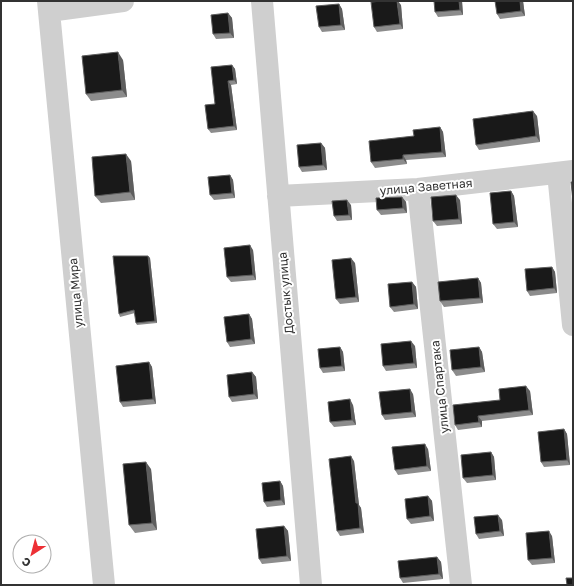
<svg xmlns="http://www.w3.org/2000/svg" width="574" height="586" viewBox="0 0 574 586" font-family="'Golos Text',sans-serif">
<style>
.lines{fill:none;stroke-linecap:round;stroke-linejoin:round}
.minor{stroke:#cfcfcf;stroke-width:22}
.wall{fill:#8c8c8c}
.shaded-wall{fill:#5e5e5e}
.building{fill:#191919;stroke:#5e5e5e}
.labels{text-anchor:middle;stroke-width:4;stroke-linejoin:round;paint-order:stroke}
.street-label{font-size:12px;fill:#323232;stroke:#fff}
</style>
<rect width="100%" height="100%" fill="#fff"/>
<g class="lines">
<path class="minor" d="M48,1l56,584
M262,1l49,584
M49,11l74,-10
M558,173l15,152
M418,189l43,396
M278,196l140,-7 155,-18"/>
</g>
<path class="wall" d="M462,1l1,14 -25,2 -3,-5z
M523,1l2,15 -25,3 -3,-5z
M559,1h14l-13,1z
M339,4l3,5 3,21 -23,2 -3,-5z
M401,5l2,24 -26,3 -3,-5z
M228,13l4,5 2,20 -18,1 -3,-5z
M123,60l4,37 -36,4 -5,-7z
M232,65l3,4 2,15 -6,1 6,45 -26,3 -3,-4 7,-25z
M537,116l3,26 -61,8 -3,-5z
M440,127l3,5 3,25 -40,3 1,4 -32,4 -4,-6 43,-26z
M321,143l4,5 2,22 -25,2 -3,-5z
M131,161l4,39 -34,3 -6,-7z
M230,175l3,5 2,18 -21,2 -4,-5z
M511,191l3,5 4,31 -21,2 -4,-5z
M402,197l4,5 1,11 -26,2 -4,-5z
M460,200l2,24 -25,2 -4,-5z
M351,205l1,15 -15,1 -3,-5z
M253,250l3,30 -25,2 -4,-5z
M148,256l2,2 7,65 -20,2 -1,-2 -1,-10 -15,4 -1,-3z
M355,263l4,39 -19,2 -4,-5z
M552,267l3,5 2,21 -27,3 -3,-5z
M478,278l3,5 2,20 -39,4 -4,-6z
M412,282l4,5 2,22 -24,3 -4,-5z
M249,314l3,5 3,25 -25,3 -3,-5z
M415,346l2,22 -31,3 -3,-5z
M340,347l3,5 2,19 -22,2 -3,-5z
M479,347l3,5 3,20 -29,4 -4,-6z
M149,362l3,5 4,37 -33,3 -3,-5z
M252,372l4,5 2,22 -26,3 -3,-5z
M530,391l3,24 -51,6v6l-24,3 -3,-5 45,-25z
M413,394l3,23 -31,3 -3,-5z
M353,405l3,20 -22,2 -4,-5z
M564,429l3,5 3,31 -26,2 -3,-5z
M428,449l3,22 -33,4 -3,-5z
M491,452l3,5 2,23 -29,3 -4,-5z
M354,461l5,44 2,3 3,25 -24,3 -3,-5z
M151,469l6,61 -22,3 -6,-8z
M280,481l3,5 2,19 -18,2 -3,-5z
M428,496l4,5 2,20 -23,3 -4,-5z
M502,520l2,16 -25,3 -3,-5z
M284,526l4,5 3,30 -29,3 -3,-5z
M552,536l3,27 -23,2 -4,-5z
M437,557l4,5 2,17 -40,4 -3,-5z"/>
<path class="shaded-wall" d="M397,1h1l3,4 2,24 -3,-5z
M459,1h3l1,14 -3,-5z
M520,1h3l2,15 -4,-5z
M339,4l3,5 3,21 -4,-5z
M228,13l4,5 2,20 -4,-5z
M118,52l5,8 4,37 -5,-7z
M232,65l3,4 2,15 -3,-4z
M228,81l3,4 6,45 -3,-4z
M533,111l4,5 3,26 -4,-6z
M440,127l3,5 3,25 -4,-5z
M321,143l4,5 2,22 -4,-5z
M126,154l5,7 4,39 -5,-8z
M403,155l3,5 1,4 -4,-5z
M230,175l3,5 2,18 -3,-5z
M511,191l3,5 4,31 -4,-5z
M456,195l4,5 2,24 -3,-5z
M402,197l4,5 1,11 -4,-5z
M347,200l4,5 1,15 -3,-5z
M250,245l3,5 3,30 -3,-5z
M148,256l2,2 7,65 -2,-2z
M351,258l4,5 4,39 -3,-5z
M552,267l3,5 2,21 -3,-5z
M478,278l3,5 2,20 -3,-5z
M412,282l4,5 2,22 -4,-5z
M249,314l3,5 3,25 -4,-5z
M411,341l4,5 2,22 -3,-5z
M340,347l3,5 2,19 -3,-5z
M479,347l3,5 3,20 -4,-5z
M149,362l3,5 4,37 -3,-5z
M252,372l4,5 2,22 -4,-5z
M526,386l4,5 3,24 -4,-5z
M410,389l3,5 3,23 -4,-5z
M350,399l3,6 3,20 -4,-5z
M478,416l4,5v6l-3,-5z
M564,429l3,5 3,31 -3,-5z
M425,444l3,5 3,22 -4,-5z
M491,452l3,5 2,23 -3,-5z
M351,456l3,5 5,44 2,3 3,25 -4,-5 -4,-25z
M146,462l5,7 6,61 -5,-7z
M280,481l3,5 2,19 -4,-5z
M428,496l4,5 2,20 -4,-5z
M498,515l4,5 2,16 -4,-5z
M284,526l4,5 3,30 -4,-5z
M549,531l3,5 3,27 -3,-5z
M437,557l4,5 2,17 -4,-5z"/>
<path class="building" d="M382,1h15l3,23 -26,3 -3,-25z
M434,1h25l1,9 -25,2z
M495,1h25l1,10 -24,3z
M339,4l2,21 -22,2 -3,-21z
M228,13l2,20 -17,1 -2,-19z
M118,52l4,38 -36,4 -4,-38z
M232,65l2,15 -6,1 6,45 -26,3 -3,-24 10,-1 -4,-37z
M533,111l3,25 -60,9 -3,-26z
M440,127l2,25 -39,3v4l-32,3 -2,-21 45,-5 -1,-6z
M321,143l2,22 -24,2 -2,-22z
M126,154l4,38 -35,4 -3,-39z
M230,175l2,18 -22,2 -2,-18z
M571,182h2v19z
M511,191l3,31 -21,2 -3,-31z
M456,195l3,24 -26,2 -2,-24z
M402,197l1,11 -26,2 -1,-12z
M347,200l2,15 -15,1 -2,-15z
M250,245l3,30 -26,2 -3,-29z
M113,256h35l7,65 -19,2 -2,-13 -15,4z
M351,258l5,39 -20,2 -4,-39z
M552,267l2,21 -27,3 -2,-22z
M478,278l2,20 -40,3 -2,-19z
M412,282l2,22 -24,3 -2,-23z
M249,314l2,25 -24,3 -3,-25z
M411,341l3,22 -31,3 -2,-22z
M340,347l2,19 -22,2 -2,-19z
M479,347l2,20 -29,3 -2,-20z
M149,362l4,37 -33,3 -4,-36z
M252,372l2,22 -25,3 -2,-22z
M526,386l3,24 -51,6 1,6 -24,3 -2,-20 47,-5 -1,-11z
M410,389l2,23 -30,3 -3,-23z
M350,399l2,21 -22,2 -2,-20z
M564,429l3,31 -26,2 -3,-30z
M425,444l2,22 -32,4 -3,-23z
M491,452l2,23 -30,3 -2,-23z
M351,456l5,47h2l2,25 -23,3 -8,-72z
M146,462l6,61 -23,2 -6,-61z
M280,481l1,19 -17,2 -2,-19z
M428,496l2,20 -23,3 -2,-20z
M498,515l2,16 -24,3 -2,-17z
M284,526l3,30 -28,3 -3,-30z
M549,531l3,27 -24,2 -2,-27z
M437,557l2,17 -39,4 -2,-17z
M566,578h7v7h-6z"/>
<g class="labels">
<g class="street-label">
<text transform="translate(426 187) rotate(-5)" y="4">улица Заветная</text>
<text transform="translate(76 293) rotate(-95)" y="4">улица Мира</text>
<text transform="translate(286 293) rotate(-95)" y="4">Достык улица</text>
<text transform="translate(440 387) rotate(-96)" y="4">улица Спартака</text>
</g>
</g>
<rect width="574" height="586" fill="none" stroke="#323232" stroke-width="4"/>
<g transform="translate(32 554) rotate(216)"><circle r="19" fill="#ffffff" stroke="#adadad"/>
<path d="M0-3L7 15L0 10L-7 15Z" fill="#ed3035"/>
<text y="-6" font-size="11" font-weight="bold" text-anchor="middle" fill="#323232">С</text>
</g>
</svg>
